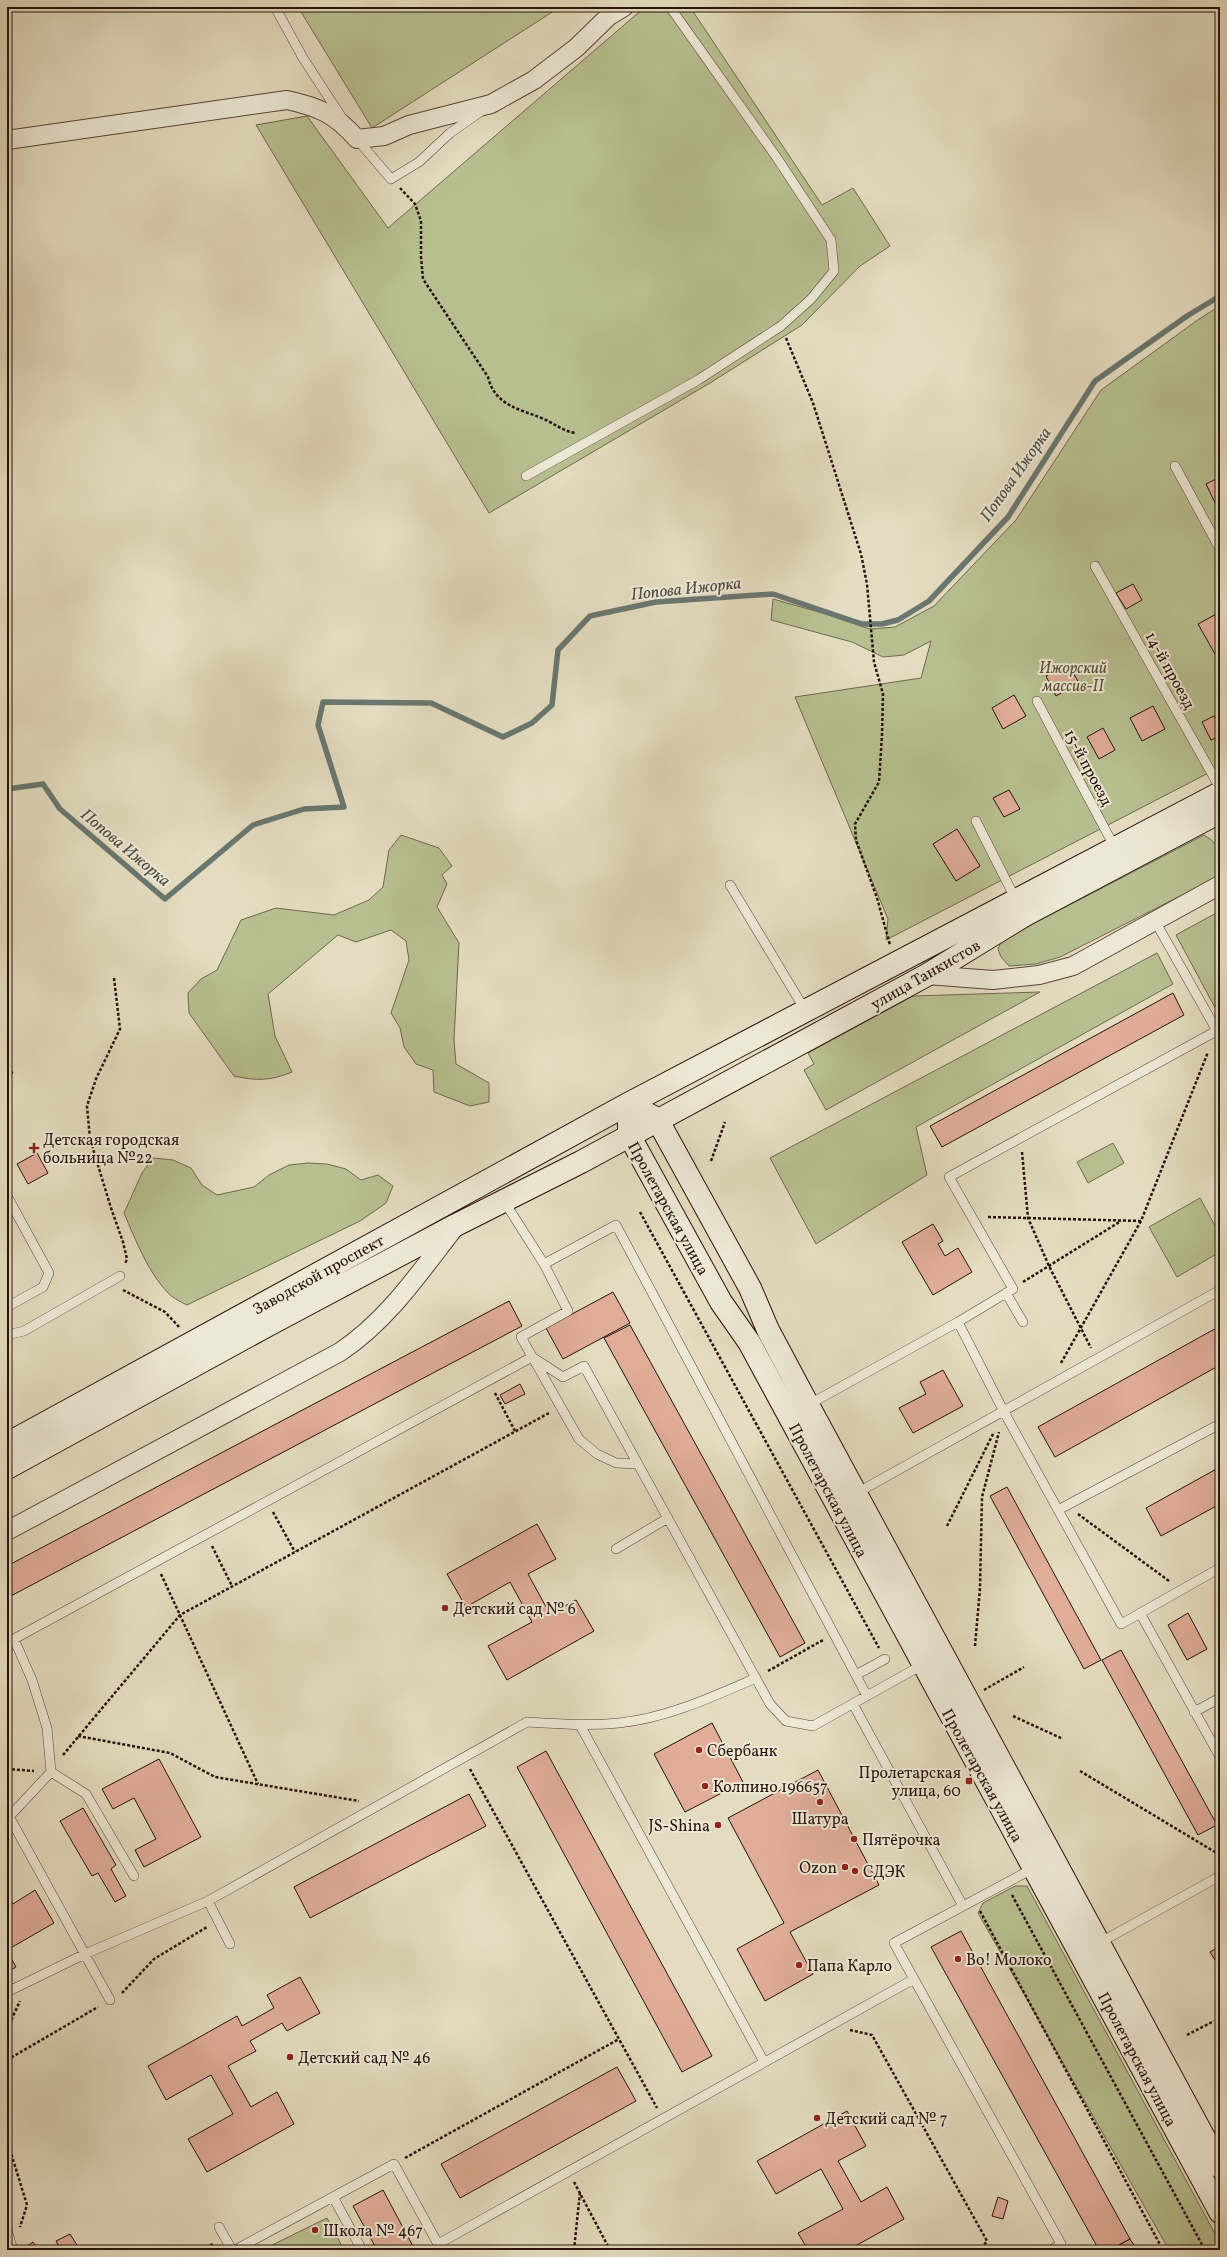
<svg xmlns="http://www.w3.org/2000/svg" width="1227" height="2257" viewBox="0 0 1227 2257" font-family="Vollkorn,serif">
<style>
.green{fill:#b7bf90;stroke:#70684c}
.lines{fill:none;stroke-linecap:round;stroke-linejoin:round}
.stream{stroke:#697770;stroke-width:5.5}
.building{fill:#e0ad99;stroke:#281209}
.lane-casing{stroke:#574437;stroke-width:10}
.street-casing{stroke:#574437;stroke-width:20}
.secondary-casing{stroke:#281209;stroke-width:24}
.path{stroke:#281209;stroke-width:2.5;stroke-dasharray:3 2;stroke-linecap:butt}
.lane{stroke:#ede8d6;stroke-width:9}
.street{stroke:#ede8d6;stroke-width:18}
.secondary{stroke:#ede8d6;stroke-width:22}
.poi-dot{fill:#8f2418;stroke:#ede8d6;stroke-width:1.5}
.labels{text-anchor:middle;stroke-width:4;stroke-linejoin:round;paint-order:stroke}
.park-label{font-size:16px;font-style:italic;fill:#5a4f38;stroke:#ede8d6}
.street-label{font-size:16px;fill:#281209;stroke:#ede8d6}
.poi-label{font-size:16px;fill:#281209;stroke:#ede8d6;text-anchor:start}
.water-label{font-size:17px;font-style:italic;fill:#4e4d45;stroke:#ede8d6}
</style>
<rect width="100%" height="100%" fill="#e4dcc0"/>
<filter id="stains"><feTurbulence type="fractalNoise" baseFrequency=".005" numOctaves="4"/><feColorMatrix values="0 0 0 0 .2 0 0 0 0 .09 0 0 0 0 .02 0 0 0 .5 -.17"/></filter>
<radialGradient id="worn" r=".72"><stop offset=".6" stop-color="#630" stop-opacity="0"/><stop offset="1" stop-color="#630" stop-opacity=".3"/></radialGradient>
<path class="green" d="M298,7h262l-188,121z
M645,7h45l132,198 31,-17 37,58 -30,20 -58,59 -92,58 -221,130 -233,-388 51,-9 81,112z
M1220,306v461l-334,173 2,-21 -93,-222 126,-19 10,-37 -27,14 -21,2 -31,-15 -81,-22 2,-21 49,14 48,16 25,-2 39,-21 82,-86 85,-130 98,-71z
M401,835l38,13 13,18 -10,9 5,9 -10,23 22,36 -5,97 2,24 33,19v19l-19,4 -36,-14 -1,-22 -17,-6 -12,-17 -4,-19 -9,-15 18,-53 -3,-19 -15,-11 -35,12 -18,-7 -70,59 7,42 17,36c-22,9 -35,9 -58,4l-45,-63 -1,-20 13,-14 16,-9 24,-50 35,-12 58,7 35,-15 14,-13 6,-37z
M1204,835c20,12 16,19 16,41l-160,81 -24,7 -27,2 -8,-9 -3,-8 4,-9z
M1220,911v106l-44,-82z
M1157,953l16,31 -257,143 11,48 -111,69 -46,-86z
M1040,992l-214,118 -22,-40 10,-6 -6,-11 105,-57z
M1113,1143l11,20 -36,20 -11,-21z
M153,1158l20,2 18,8 11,17 15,10 37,-8 15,-12 20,-10 19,-2 19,1 19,5 15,11 17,-5 15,11 -7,17 -26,18 -173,84c-6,-3 -12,-6 -17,-10 -22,-22 -34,-54 -46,-82l18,-40z
M1200,1198l20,37v17l-43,25 -28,-50z
M1015,1886h12l193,357v7h-51l-191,-337 5,-10z
M327,2218l17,32h-82z"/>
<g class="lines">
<path class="stream" d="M7,789l36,-5 17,25 105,90 88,-74 51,-16 40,-2 -26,-82 5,-23 108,1 72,34 29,-14 20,-18 6,-55 32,-34 66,-14 117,-8 89,30h20l16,-4 31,-19 79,-84 87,-136 92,-65 33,-20"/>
</g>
<path class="building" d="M1220,477v34h-1l-13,-27z
M1133,584l9,16 -16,9 -10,-16z
M1220,612v39l-5,3 -17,-30z
M1068,664l11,19 -23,13 -10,-20z
M1014,695l12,21 -23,13 -11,-21z
M1153,706l12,23 -23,12 -12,-23z
M1214,716l6,14v6l-9,4 -9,-18z
M1103,728l12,22 -16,9 -12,-22z
M1009,790l11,19 -16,8 -11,-19z
M957,829l23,37 -24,15 -23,-37z
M1173,993l11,22 -242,132 -12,-21z
M7,1061l6,12 -6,3z
M37,1153l11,20 -20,11 -11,-20z
M933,1224l10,17 -5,3 7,12 13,-8 14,24 -39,23 -31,-53z
M613,1292l17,31 -67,36 -17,-31z
M509,1301l13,25 -515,272v-32z
M630,1325l175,318 -25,14 -176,-319z
M1220,1326v39l-165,92 -17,-30z
M943,1370l20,36 -50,27 -14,-25 27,-14 -6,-12z
M520,1384l5,10 -20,10 -5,-9z
M1220,1467v37l-59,32 -15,-28z
M1007,1487l94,173 -17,9 -94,-173z
M537,1524l19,35 -28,15 22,40 26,-14 18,31 -87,49 -19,-34 44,-24 -22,-40 -44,25 -19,-33z
M1188,1613l19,36 -20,11 -19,-35z
M1121,1650l96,175 -19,10 -96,-175z
M712,1723l31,59 -58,30 -31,-58z
M546,1751l166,305 -30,16 -165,-305z
M159,1759l42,78 -57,30 -9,-17 21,-11 -22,-41 -21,11 -11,-20z
M818,1770l61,115 -89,47 23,42 -48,27 -28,-52 47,-26 -56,-105z
M469,1794l17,32 -176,92 -16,-31z
M83,1808l33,57 -5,4 15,27 -11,6 -17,-29 -6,3 -32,-55z
M35,1890l19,33 -47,27v-56l6,10z
M961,1931l169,308 -20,11h-11l-168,-303z
M1220,1946v22l-10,-16z
M7,1951l9,16 -9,5z
M300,1977l20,36 -33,18 -5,-8 -32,18 6,10 -28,15 23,41 26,-15 17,32 -87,48 -19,-33 45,-25 -22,-39 -45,25 -18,-34 89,-50 5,10 32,-18 -7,-13z
M617,2067l19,34 -176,97 -19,-34z
M847,2111l19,35 -28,15 23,41 26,-15 17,32 -56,31h-40l-10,-17 45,-24 -22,-40 -45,25 -19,-33z
M383,2190l32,60h-38l-24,-44z
M998,2197l10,4 -5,18 -11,-3z
M70,2234l7,11 -9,5h-7l-5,-9z
M1130,2239l7,11h-27z
M33,2242l5,8h-15v-1z"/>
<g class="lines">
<defs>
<path id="lane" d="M275,7l28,51 39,60
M356,138l35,41 28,-17 31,-29 30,-21
M1175,466l45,83
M526,476l172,-96 83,-54 30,-27 23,-28 -3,-31 -54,-82 -107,-151
M1095,566l125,222
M1037,701l78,147
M976,821l40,79
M730,885l75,125
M1155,921l62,110
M7,1196l42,77 -6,14 -36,20
M504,1201l40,63 72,-39 251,471
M544,1264l24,47 -47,26 58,102 18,15 19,9 22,1
M1006,1293l17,29
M958,1322l46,90 117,212 99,-56
M7,1335l17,-4 96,-55
M532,1357l31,20 21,-11 186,338 16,17 27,5 111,-62
M808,1405l150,-83 55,-33 -64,-112 271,-148
M855,1494l365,-204
M1058,1510l162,-86
M616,1549l52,-31
M1140,1613l80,144
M856,1675l29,-16
M853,1704l110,202
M1194,1712l26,-14
M580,1725l184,337
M51,1772l35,22 48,82
M10,1818l100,182
M7,1819l44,-47 -4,-44 -15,-48 -18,-41 518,-282
M1034,1868l-140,75 167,301 -10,6
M208,1901l22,43
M1099,1943l121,-67
M7,1992l78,-38 123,-53 319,-179c31,2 61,4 92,1 48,-5 93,-26 137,-45
M333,2197l29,53
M219,2227l13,23
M7,2230l6,20
M235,2250l159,-86 44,80
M441,2250l-3,-6 476,-265"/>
<path id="street" d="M7,140l280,-40c32,7 48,14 70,39l27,-3 25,-11 82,-21 43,-24 42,-32 33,-32 15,-9
M927,975l66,5 46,-5 34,-9 147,-81
M7,1531l333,-179c48,-32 80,-80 115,-125"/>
<path id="secondary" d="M644,1112l13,7 93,169 18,42 40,75 412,762
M629,1121v14l92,167 28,40 471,870
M7,1444l621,-340 592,-311
M7,1468l263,-144 186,-99 125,-63 346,-187 98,-60 195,-103"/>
</defs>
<use href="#lane" class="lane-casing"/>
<use href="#street" class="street-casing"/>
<use href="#secondary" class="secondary-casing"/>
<path class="path" d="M400,188l15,16 6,17v36l2,22 65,98c7,29 32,32 56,42 11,5 19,12 31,14
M786,338l27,65 48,151 6,30 7,78 9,32 -1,41 -3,47 -24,42 1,16 21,58 13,47
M114,978l6,51 -24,50 -9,27 3,33 21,69 12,34 4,17 -2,5
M1022,1152l6,66 21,48 42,82
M711,1161l14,-39
M640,1212l239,436
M988,1217l153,4
M1023,1282l98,-61
M123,1290l42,22 15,16
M1061,1363l80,-142 67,-169
M495,1393l20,38
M273,1512l22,40
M1078,1514l91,67
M947,1526l47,-94
M212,1546l20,40
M161,1574l97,210
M975,1646l5,-58 2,-91 17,-65
M768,1671l55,-31
M984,1690l40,-23
M1013,1716l50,23
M78,1736l92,17 45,24 144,24
M63,1755l117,-140 369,-202
M7,1769l27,2
M470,1769l187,339
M1080,1771l140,84
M1012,1895l193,355
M980,1911l183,339
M122,1993l32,-34 53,-32
M7,2029l13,-28
M850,2030l22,5 115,206 -7,9
M1187,2035l27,-14
M7,2060l91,-53
M7,2140l20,65 -7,22
M405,2158l214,-119
M574,2182l36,68
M201,2250l12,-6
M574,2250l6,-58"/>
<use href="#lane" class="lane"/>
<use href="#street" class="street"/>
<use href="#secondary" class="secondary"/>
</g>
<g class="poi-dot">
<path d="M32 1142h4v4h4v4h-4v4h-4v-4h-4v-4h4z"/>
<circle cx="445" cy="1608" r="4"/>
<circle cx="699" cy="1750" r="4"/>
<rect x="965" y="1777" width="8" height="8" rx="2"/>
<circle cx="705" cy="1786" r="4"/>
<circle cx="820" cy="1802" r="4"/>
<circle cx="718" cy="1825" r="4"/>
<circle cx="854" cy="1839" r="4"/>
<circle cx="845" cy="1867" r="4"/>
<circle cx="855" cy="1871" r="4"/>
<circle cx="958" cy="1959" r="4"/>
<circle cx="799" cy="1965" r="4"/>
<circle cx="290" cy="2057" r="4"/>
<circle cx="817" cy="2118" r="4"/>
<circle cx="315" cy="2230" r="4"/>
</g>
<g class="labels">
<g class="park-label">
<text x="1073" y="673">Ижорский<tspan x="1073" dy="18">массив-II</tspan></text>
</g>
<g class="street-label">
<text transform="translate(1171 670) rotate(61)" y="6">14-й проезд</text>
<text transform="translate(1089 767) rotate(62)" y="6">15-й проезд</text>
<text transform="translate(925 974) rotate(-30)" y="6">улица Танкистов</text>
<text transform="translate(669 1208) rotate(61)" y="6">Пролетарская улица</text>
<text transform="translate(318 1274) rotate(-29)" y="6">Заводской проспект</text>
<text transform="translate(829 1490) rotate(62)" y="6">Пролетарская улица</text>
<text transform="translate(983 1775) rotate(61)" y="6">Пролетарская улица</text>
<text transform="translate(1138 2059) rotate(62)" y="6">Пролетарская улица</text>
</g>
<g class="poi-label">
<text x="43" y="1145">Детская городская<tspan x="43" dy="18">больница №22</tspan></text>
<text x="453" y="1614">Детский сад № 6</text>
<text x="707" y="1756">Сбербанк</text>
<text x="961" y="1778" text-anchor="end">Пролетарская<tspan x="961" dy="18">улица, 60</tspan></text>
<text x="713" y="1792">Колпино 196657</text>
<text x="820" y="1824" text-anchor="middle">Шатура</text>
<text x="710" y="1831" text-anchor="end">JS-Shina</text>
<text x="862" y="1845">Пятёрочка</text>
<text x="837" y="1873" text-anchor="end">Ozon</text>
<text x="863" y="1877">СДЭК</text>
<text x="966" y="1965">Во! Молоко</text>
<text x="807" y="1971">Папа Карло</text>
<text x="298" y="2063">Детский сад № 46</text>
<text x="825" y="2124">Детский сад № 7</text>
<text x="323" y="2236">Школа № 467</text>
</g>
<g class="water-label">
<text transform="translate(1015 474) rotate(-55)" y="6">Попова Ижорка</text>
<text transform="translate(686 588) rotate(-6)" y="6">Попова Ижорка</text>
<text transform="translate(126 847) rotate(40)" y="6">Попова Ижорка</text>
</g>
</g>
<rect width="1227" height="2257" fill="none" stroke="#e4dcc0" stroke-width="24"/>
<rect x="8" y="8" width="1211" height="2241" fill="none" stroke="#281209" stroke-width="2"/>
<rect x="12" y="12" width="1203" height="2233" fill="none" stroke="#281209"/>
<rect width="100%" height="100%" filter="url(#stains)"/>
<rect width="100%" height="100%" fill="url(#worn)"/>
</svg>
